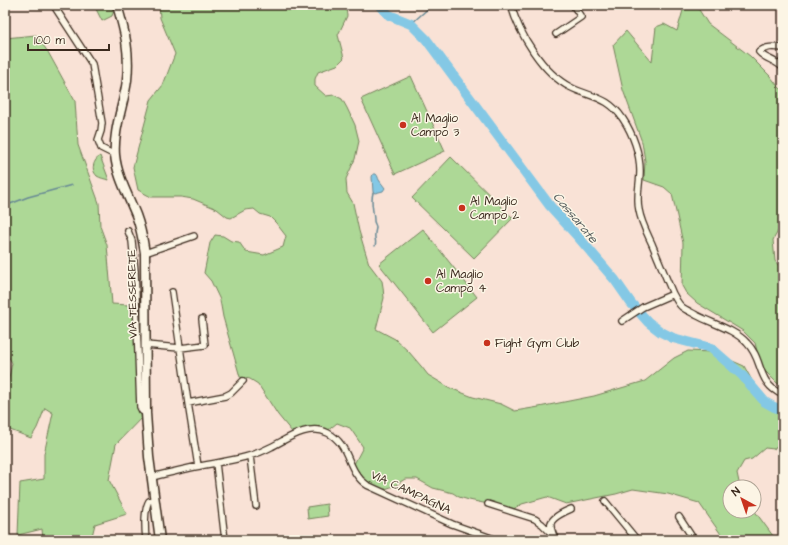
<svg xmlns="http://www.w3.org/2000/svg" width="788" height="545" viewBox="0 0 788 545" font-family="'Architects Daughter',sans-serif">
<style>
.green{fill:#add896;stroke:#74815a}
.water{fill:#84c8e5;stroke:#678995}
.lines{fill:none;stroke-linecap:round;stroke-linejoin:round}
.stream{stroke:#678995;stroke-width:1.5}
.river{stroke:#84c8e5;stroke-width:10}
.minor-casing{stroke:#3b2a1e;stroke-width:8}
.secondary-casing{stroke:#3b2a1e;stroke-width:11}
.minor{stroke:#fcf5e5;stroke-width:5.5}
.secondary{stroke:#fcf5e5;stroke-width:8}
.poi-dot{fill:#c8321e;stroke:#fcf5e5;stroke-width:1.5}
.labels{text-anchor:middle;stroke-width:3;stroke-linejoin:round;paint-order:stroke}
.poi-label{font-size:12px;fill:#3b2a1e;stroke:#fcf5e5;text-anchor:start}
.street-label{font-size:12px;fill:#3b2a1e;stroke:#fcf5e5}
.water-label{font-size:13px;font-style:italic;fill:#51595a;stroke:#fcf5e5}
</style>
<rect width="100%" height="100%" fill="#f9e2d6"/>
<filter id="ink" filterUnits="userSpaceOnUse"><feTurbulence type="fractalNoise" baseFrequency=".025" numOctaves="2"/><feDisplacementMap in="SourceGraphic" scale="8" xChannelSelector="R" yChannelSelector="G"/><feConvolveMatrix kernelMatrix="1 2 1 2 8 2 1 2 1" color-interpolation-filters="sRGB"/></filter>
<g filter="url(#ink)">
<path class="green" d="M94,5h22l-4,11 -10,5z
M159,5h182l5,3 1,8 -9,19 6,23 -7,7 -19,7 -3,7v7l11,10 8,-1 8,4 5,9 8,17 4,16 -4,18 -9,20 1,14 6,10 6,28 10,33 13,17 1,6 1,11 -8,31 19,10 14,13 12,14 7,9 22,13 23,9 28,7 14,7 24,-4 55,-11 51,-15 29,-23 14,-7 24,1 32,14 10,18 14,18 15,7v34l-9,6 -9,-1 -13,11 -8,2 -7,12 3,14h-10v24h24v-1l22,30h-51l-26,-37 -31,-9 -35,-5 -17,5 -50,10 -19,-7 -25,7 -12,7 -22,-7 -19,-4 -10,-3 -6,-4 -20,-5 -16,-9h-12l-11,7 -12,4 -20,-12 -3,-3 -5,-11 9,-17 -13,-19 -13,-5 -11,9 -27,1 -7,-1 -14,-17 -20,-31 -8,-5 -10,-2 -17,-60 -3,-17 -9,-19 -7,-8 6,-30 5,-8 8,1 8,5 8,1 7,10 18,3 19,-8 3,-11 -10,-13 -6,-6 -10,-3 -6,-5 -9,1 -14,8 -4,-1 -10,-8 -24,-10 -12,-2h-30l-13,-7 -5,-23 18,-67 12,-15 12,-31 -15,-36z
M683,5h13l12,19 42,32 20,20 8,10 5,5v129l-2,6 -8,14 2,21 8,10v115l-6,-3 -16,-16 -6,-24 -12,-12 -46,-28 -11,-10 -4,-7 1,-43 -11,-49 -8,-7 -20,-7 1,-19 -3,-19 -19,-52 -10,-45 13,-14 26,31 4,-35 8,-3 13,7 7,-24z
M36,35l12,17 27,49 3,44 21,58 1,23 7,19 5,59 33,2 1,107 -30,31 -7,36 18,34 -32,10 -4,16h-48l-1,-11 -24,6 2,-52 24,-4v-25l9,-41 -8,-5 -8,20 -6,10 -26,-10v-38l2,-3 5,-24 -7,-13v-312z
M411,76l34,75 -50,23 -34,-75z
M100,156l9,24c-4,-1 -9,-2 -12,-4 -7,-7 -3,-16 3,-20z
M451,157l62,61 -39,40 -62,-60z
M423,229l54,68 -44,35 -54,-68z
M327,504l1,12 -20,3 -1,-12z"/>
<path class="water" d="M373,174h3c2,2 2,4 3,6 2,3 4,5 6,8l-2,3 -8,2 -2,-1 -1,-15z"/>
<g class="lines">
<path class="stream" d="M377,9l4,-2
M411,24l21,-19
M373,193c-3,9 1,19 1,28 0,2 2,4 2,6 0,3 -1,4 -1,7 -1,5 2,7 0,12
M5,206l23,-9 44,-12"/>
<path class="river" d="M380,5l9,10 22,9 15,15 124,167 29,32 36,42 16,23 17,19 13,10 12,6 38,10 31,27 23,27 9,5 9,3"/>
<defs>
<path id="minor" d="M54,5l2,4 36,55 10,59 -1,8 -3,9 3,8 14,7
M511,5c8,29 32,68 59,82 22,11 38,9 53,32 10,15 17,35 17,52 0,13 -4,26 -1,39 2,12 8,23 13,34 7,17 14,34 21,50 3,5 5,10 9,13 4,3 9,5 14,8 17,9 38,14 51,28 17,17 9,40 36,52
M556,34l25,-17 -8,-12
M783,48c-9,-1 -17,-2 -24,4 6,7 17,8 24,16
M128,231l4,10 3,30 5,136 2,4 4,2
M145,253l49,-17
M172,292l16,111 37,-7 6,-3 12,-12
M622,321l21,-14 30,-13
M145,345l35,3 25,-3 -3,-26
M188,403l10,63
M250,456l6,50
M216,463l9,77
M152,477c16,-4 32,-8 48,-11 24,-5 49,-7 71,-19 16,-8 37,-24 57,-14 23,12 18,38 39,52l85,39 45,16
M605,501l32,39
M488,504l47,15 7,5 12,12 1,4
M679,517l15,23
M553,534c-1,-3 -3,-7 -2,-11 2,-6 15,-12 20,-14
M146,540c-1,-10 -2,-31 3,-39l6,-2"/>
<path id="secondary" d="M117,5c8,27 13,46 10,75 -3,25 -14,49 -12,75 2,21 13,40 21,60 5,13 7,25 9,38l1,160 3,44 11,83"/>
</defs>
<use href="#minor" class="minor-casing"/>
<use href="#secondary" class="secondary-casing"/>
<use href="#minor" class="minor"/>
<use href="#secondary" class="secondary"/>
</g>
</g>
<g class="poi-dot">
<circle cx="403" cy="125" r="4"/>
<circle cx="462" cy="208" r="4"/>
<circle cx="428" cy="281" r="4"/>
<circle cx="487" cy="343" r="4"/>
</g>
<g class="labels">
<g class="poi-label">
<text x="411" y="122">Al Maglio<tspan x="411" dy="14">Campo 3</tspan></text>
<text x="470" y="205">Al Maglio<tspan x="470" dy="14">Campo 2</tspan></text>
<text x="436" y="278">Al Maglio<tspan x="436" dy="14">Campo 4</tspan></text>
<text x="495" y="347">Fight Gym Club</text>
</g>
<g class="street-label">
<text transform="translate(132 294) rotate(-91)" y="4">VIA TESSERETE</text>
<text transform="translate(411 492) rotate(25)" y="4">VIA CAMPAGNA</text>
</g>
<g class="water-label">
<text transform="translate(576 217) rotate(50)" y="5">Cassarate</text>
</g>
</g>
<rect width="788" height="545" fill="none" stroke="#fcf5e5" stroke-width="20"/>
<rect x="10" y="10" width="768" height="525" fill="none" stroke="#3b2a1e" stroke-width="1.5" filter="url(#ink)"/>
<g transform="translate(742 499) rotate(320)"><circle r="19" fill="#fcf5e5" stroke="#afa495"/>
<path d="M0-3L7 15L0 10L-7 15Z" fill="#c8321e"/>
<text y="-6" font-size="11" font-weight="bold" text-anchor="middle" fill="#3b2a1e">N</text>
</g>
<path d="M28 44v6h81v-6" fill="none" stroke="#3b2a1e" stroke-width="2"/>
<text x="34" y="44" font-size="12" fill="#3b2a1e" stroke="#fcf5e5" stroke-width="3" paint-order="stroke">100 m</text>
</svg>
